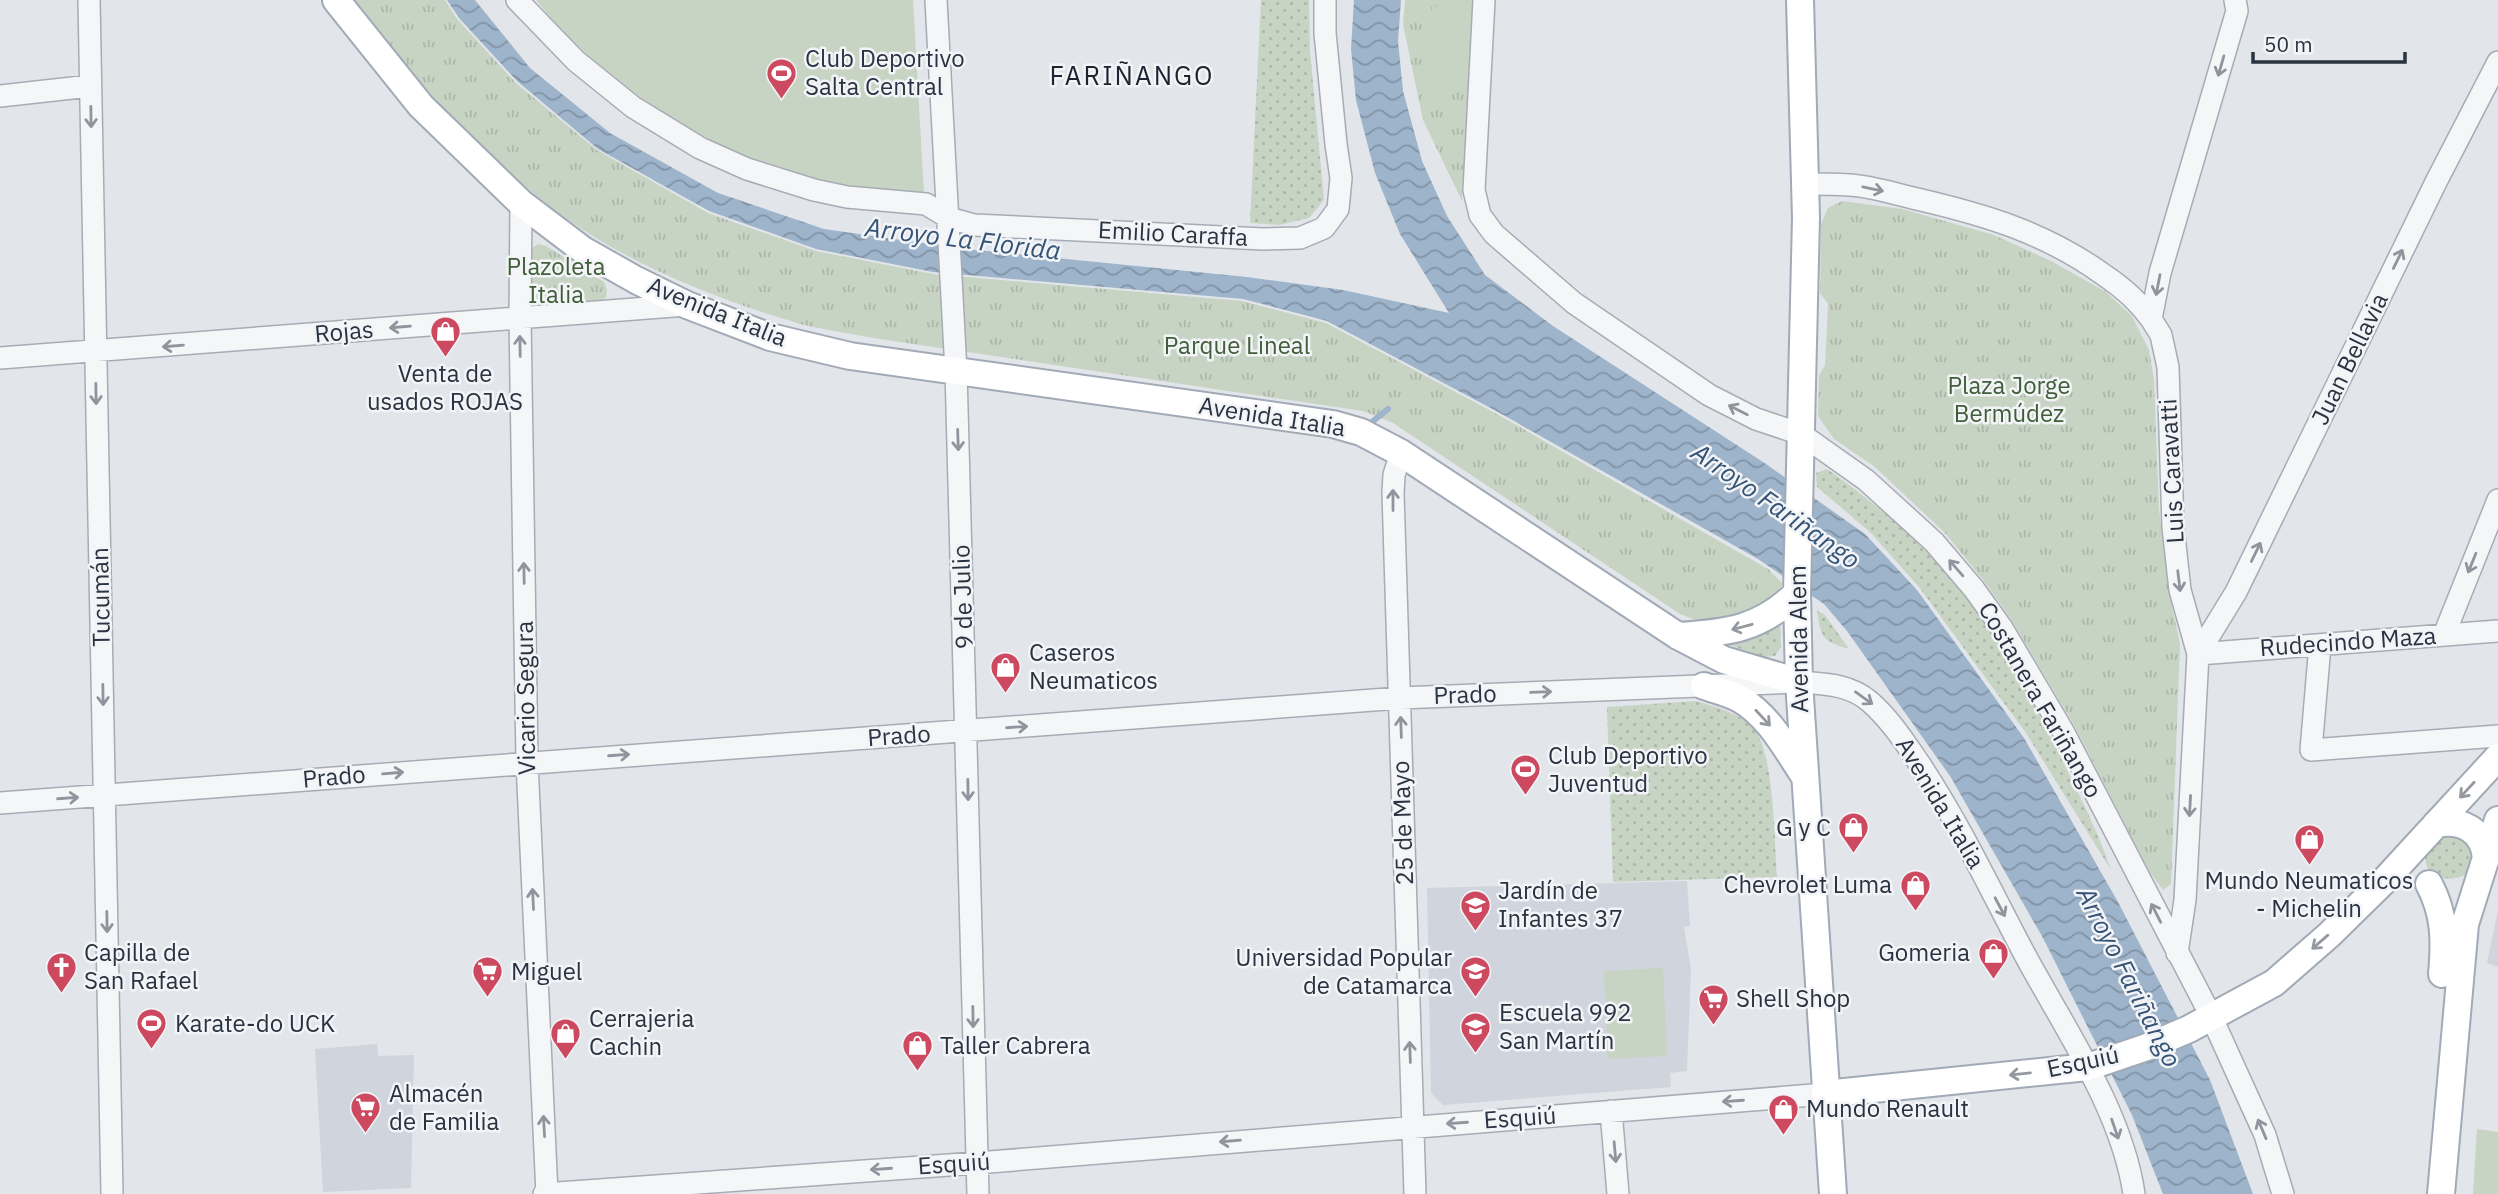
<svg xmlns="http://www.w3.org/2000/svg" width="2498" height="1194" viewBox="0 0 2498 1194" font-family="'IBM Plex Sans',sans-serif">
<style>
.built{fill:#d0d4dc}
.grass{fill:url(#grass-dots)}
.park{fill:url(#park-tufts)}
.pitch{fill:#c8d4c3}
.water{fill:url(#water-waves)}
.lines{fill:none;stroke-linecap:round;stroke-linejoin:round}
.stream{stroke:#9eb4ca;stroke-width:6}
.minor-casing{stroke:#a7acb4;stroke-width:24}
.major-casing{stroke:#a1aab6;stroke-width:30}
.minor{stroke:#f5f6f8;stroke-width:21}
.major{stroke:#fff;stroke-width:26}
.oneway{stroke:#90949d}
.oneway2{stroke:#9499a0}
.labels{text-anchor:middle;stroke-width:5;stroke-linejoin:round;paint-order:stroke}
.poi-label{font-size:24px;fill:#2a3342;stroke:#f2f4f7;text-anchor:start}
.street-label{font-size:24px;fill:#2a3342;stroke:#f2f4f7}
.park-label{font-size:24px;fill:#405e38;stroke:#f2f4f7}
.neighbourhood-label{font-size:26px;letter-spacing:2px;fill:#1c2433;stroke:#f2f4f7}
.water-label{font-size:26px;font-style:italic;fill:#345376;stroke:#f2f4f7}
</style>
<defs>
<pattern id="grass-dots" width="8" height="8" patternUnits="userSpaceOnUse" patternTransform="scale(1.75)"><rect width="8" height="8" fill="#c8d4c3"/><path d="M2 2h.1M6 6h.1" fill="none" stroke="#acb6a9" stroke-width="1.8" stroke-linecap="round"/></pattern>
<pattern id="park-tufts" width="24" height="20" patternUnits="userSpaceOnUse" patternTransform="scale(1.75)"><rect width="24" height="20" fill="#c8d4c3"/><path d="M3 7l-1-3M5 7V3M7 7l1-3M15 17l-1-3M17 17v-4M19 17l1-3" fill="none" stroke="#acb6a9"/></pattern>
<pattern id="water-waves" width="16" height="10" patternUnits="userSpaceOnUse" patternTransform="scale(1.75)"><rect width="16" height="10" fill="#9eb4ca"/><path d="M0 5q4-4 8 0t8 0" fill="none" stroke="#8193a6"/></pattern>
</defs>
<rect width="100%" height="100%" fill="#e2e5ea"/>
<path class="built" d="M1687,881l3,45 -6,1 7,42 -4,102 -17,2 1,14 -228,18 -12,-12 -4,-205z
M2498,910v57l-11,-4z
M377,1044l1,12 36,-1 -3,133 -88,4 -8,-143z"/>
<path class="grass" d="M1261,0h48l1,51 14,149 -15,18 -30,7 -29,-2z
M1827,469c51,36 102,79 140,129 39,52 71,112 99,170 16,33 33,66 45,102l-85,-137 -107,-146 -48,-54 -54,-46 -1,-14z
M1817,610l8,5 24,34c-27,-8 -28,-11 -32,-39z
M1780,619l1,28 -6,9 -11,1 -43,-15z
M1696,701c20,6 44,12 58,28 21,26 20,113 23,148l-164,5 -6,-175z
M2460,834l14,18 -6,21c-18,13 -50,3 -41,-23 2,-4 7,-9 10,-13z"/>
<path class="park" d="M354,0h91l12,19 59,64 81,67 111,63 108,38 117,23 309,27 84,22 171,91 271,155 14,14 -2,11 -14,16 -65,12 -21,-8 -287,-191 -30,-12 -490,-73c-24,-5 -49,-8 -73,-14 -64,-19 -128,-43 -187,-76 -99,-56 -192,-157 -259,-248z
M1405,0h68l-11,201 -39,-81 -20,-96z
M1842,201l60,8 92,26 57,26 55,31 26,24 17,34 5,30 5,129 12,92 9,43 -9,240 -8,6 -14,-19 -75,-146 -63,-106 -27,-38 -39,-48 -70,-66 -41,-28 -16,-23 1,-41 6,-10 3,-61 -8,-11 1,-69 7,-16z
M538,244l8,2 58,36 3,8 -1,7 -6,5 -52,4 -14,-5 -3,-6 -1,-41 2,-6z"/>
<path class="pitch" d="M536,0h377l11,193c-19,-1 -39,-1 -58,-4 -122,-14 -255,-94 -330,-189z
M1432,6l38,2 -5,83 -37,-2z
M1663,968l4,88 -59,3 -4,-88z
M2477,1129l21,3v62h-25z"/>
<path class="water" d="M447,0h28l55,68 80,65 108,60 106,36 141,20 282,28 96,13 106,23 -49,-79 -25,-61 -19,-73 -5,-51 3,-49h47l-3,41 5,50 19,70 25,55 38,59 68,51 213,138 99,70 52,56 107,148 94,164 92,178 43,114h-90l-31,-79 -89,-177 -93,-162 -103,-145 -23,-27 -66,-45 -260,-147 -171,-91 -84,-22 -310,-27 -117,-23 -107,-38 -111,-62 -81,-68 -58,-63z"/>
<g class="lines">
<path class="stream" d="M1367,426l21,-17"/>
<defs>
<path id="minor" d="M89,0l23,1194
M517,0l59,61 57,46 67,41 47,21 67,21 33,7 79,7 23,14 25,7 289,14 37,-1 24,-10 14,-19 3,-31 -5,-34 -11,-111v-33
M936,0l20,371 22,823
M1484,0l-10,190 6,25 14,19 80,69 135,92 47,24 45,15 65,46 68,62 40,47 28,39 61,103 148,285 54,119 18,59
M0,96l90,-10
M1806,184c14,0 28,0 43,1 22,1 46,9 68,14 69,16 129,34 187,76 18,12 35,27 47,44
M521,203l-1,115 7,444 20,432
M0,358l687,-53
M1401,453l-7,22 -1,18 22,701
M2444,635l54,-135
M2320,645l-9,105 187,-14
M2198,654l38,-62 200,-410 62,-120
M2198,654l300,-23
M0,803l1400,-105 399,-16c25,2 50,2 70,19 20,17 35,40 50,62 40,60 71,126 105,190 40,75 98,157 110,241
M2177,953l8,-53 13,-246 -18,-64 -7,-63 -5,-160 -7,-32 -10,-16 9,-46 77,-262 -2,-11
M1611,1111l7,83
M544,1194l433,-31 848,-69"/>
<path id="major" d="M336,0l85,106 100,97 62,47 53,30 51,25 83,32 80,19 483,68 28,8 40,21 277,183 46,24 75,22
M1800,0l6,218 -9,375 2,89 34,512
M1678,636c49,-3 83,-7 119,-43
M1704,686c12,4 25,7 36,13 29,17 45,48 63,75
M2436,824c26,-5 48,6 50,35
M2429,884c16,30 16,57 13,90
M1825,1094l263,-27 59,-20 42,-18 85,-46 55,-48 55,-54 114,-124
M2441,1194l24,-270 33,-104"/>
</defs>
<use href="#minor" class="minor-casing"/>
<use href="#major" class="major-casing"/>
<use href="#minor" class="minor"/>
<use href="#major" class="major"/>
</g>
<defs><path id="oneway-shaft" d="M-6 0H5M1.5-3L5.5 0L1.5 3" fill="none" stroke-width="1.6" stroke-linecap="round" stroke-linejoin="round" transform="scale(1.75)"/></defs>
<g class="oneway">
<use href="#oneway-shaft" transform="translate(2221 66) rotate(106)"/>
<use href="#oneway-shaft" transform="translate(91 117) rotate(89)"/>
<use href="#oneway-shaft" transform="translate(1873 189) rotate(12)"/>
<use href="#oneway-shaft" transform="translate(2398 259) rotate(-64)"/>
<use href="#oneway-shaft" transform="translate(2158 285) rotate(101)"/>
<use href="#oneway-shaft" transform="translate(400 327) rotate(175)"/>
<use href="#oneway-shaft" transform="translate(173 346) rotate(175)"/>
<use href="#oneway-shaft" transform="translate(520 346) rotate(-91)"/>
<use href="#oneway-shaft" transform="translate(96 394) rotate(89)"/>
<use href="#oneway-shaft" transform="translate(1738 410) rotate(-153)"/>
<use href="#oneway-shaft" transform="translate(958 440) rotate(88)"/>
<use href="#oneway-shaft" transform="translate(1393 500) rotate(-90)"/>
<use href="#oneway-shaft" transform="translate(2256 552) rotate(-64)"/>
<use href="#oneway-shaft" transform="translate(2472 563) rotate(112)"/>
<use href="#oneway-shaft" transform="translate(1956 568) rotate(-131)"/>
<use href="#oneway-shaft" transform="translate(524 573) rotate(-91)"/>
<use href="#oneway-shaft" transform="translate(2179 581) rotate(83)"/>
<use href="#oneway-shaft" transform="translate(1541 692) rotate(-2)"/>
<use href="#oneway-shaft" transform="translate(103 695) rotate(89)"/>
<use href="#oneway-shaft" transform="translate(1864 698) rotate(36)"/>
<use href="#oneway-shaft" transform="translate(1017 727) rotate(-4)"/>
<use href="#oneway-shaft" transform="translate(1401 727) rotate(-92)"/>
<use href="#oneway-shaft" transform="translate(619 755) rotate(-4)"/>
<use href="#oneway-shaft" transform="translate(393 773) rotate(-5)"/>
<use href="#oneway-shaft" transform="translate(968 790) rotate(89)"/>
<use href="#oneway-shaft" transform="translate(68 798) rotate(-4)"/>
<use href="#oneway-shaft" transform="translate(2190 806) rotate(93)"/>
<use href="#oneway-shaft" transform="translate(533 899) rotate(-93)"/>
<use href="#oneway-shaft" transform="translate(2000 907) rotate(62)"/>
<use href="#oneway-shaft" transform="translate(2156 913) rotate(-117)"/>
<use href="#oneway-shaft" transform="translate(107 922) rotate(89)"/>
<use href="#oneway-shaft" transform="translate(973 1017) rotate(89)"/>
<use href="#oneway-shaft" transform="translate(1410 1052) rotate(-92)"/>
<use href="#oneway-shaft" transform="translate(1733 1101) rotate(176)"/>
<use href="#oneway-shaft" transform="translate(1457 1123) rotate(176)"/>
<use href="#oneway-shaft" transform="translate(544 1126) rotate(-93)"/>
<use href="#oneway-shaft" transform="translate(2115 1129) rotate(71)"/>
<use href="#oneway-shaft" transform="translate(2262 1129) rotate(-113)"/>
<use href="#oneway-shaft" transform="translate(1230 1141) rotate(175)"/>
<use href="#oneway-shaft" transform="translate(1615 1152) rotate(85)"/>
<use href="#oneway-shaft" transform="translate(881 1169) rotate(176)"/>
</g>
<g class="oneway2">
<use href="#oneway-shaft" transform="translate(1742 627) rotate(165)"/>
<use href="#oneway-shaft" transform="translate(1763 718) rotate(47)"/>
<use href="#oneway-shaft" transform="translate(2467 790) rotate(133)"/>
<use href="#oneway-shaft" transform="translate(2320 942) rotate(139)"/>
<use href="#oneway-shaft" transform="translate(2020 1074) rotate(174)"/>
</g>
<defs>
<symbol id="stadium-pin" viewBox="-11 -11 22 30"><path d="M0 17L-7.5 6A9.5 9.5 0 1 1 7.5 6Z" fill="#cd4960" stroke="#f2f4f7"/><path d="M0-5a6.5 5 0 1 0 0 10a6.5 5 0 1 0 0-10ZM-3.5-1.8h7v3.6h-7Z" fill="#fff"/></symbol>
<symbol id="shop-pin" viewBox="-11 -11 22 30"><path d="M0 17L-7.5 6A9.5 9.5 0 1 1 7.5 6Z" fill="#cd4960" stroke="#f2f4f7"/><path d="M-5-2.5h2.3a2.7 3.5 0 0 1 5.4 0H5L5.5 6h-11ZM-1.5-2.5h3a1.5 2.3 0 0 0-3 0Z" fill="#fff"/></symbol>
<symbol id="school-pin" viewBox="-11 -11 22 30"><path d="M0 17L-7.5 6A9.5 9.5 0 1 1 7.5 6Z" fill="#cd4960" stroke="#f2f4f7"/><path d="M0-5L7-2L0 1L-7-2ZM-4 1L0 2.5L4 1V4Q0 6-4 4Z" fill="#fff"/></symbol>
<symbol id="church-pin" viewBox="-11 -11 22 30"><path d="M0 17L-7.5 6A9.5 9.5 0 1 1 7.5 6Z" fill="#cd4960" stroke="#f2f4f7"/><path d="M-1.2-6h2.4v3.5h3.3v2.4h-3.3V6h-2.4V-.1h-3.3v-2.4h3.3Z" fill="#fff"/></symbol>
<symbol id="supermarket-pin" viewBox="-11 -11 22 30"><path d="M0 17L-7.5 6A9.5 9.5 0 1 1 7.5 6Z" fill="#cd4960" stroke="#f2f4f7"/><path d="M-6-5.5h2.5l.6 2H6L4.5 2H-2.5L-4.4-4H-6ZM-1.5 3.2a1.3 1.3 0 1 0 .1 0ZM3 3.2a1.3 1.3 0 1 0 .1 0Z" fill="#fff"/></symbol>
</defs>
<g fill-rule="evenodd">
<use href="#stadium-pin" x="764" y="56" width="35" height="47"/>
<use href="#shop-pin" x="428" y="314" width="35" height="47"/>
<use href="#shop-pin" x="988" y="650" width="35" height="47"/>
<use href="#stadium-pin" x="1508" y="752" width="35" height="47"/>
<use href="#shop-pin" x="1836" y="810" width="35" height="47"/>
<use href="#shop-pin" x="2292" y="822" width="35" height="47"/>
<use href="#shop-pin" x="1898" y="868" width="35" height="47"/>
<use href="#school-pin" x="1458" y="888" width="35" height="47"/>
<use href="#shop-pin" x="1976" y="936" width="35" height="47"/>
<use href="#church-pin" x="44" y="950" width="35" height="47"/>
<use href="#supermarket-pin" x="470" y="954" width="35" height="47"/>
<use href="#school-pin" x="1458" y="954" width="35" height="47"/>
<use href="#supermarket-pin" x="1696" y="982" width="35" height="47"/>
<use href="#stadium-pin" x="134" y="1006" width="35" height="47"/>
<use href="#school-pin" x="1458" y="1010" width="35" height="47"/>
<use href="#shop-pin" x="548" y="1016" width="35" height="47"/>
<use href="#shop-pin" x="900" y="1028" width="35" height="47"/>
<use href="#supermarket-pin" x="348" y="1090" width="35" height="47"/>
<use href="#shop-pin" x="1766" y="1092" width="35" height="47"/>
</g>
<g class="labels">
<g class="poi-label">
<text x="805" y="67">Club Deportivo<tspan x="805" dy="28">Salta Central</tspan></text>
<text x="445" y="382" text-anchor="middle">Venta de<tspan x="445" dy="28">usados ROJAS</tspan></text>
<text x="1029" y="661">Caseros<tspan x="1029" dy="28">Neumaticos</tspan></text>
<text x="1548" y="764">Club Deportivo<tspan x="1548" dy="28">Juventud</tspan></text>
<text x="1831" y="836" text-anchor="end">G y C</text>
<text x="2309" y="889" text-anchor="middle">Mundo Neumaticos<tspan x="2309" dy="28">- Michelin</tspan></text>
<text x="1892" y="893" text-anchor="end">Chevrolet Luma</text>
<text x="1498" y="899">Jardín de<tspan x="1498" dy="28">Infantes 37</tspan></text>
<text x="84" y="961">Capilla de<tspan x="84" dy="28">San Rafael</tspan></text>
<text x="1970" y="961" text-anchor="end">Gomeria</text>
<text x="1452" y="966" text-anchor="end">Universidad Popular<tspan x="1452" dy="28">de Catamarca</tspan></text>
<text x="511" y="980">Miguel</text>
<text x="1736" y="1007">Shell Shop</text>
<text x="1499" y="1021">Escuela 992<tspan x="1499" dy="28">San Martín</tspan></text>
<text x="589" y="1027">Cerrajeria<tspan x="589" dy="28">Cachin</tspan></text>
<text x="175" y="1032">Karate-do UCK</text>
<text x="940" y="1054">Taller Cabrera</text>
<text x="389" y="1102">Almacén<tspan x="389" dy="28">de Familia</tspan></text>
<text x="1806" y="1117">Mundo Renault</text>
</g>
<g class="street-label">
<text transform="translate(1173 234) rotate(3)" y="8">Emilio Caraffa</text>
<text transform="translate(717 312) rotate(22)" y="8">Avenida Italia</text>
<text transform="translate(344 332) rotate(-5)" y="8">Rojas</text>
<text transform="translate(2350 359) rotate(-64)" y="8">Juan Bellavia</text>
<text transform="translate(1272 417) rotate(9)" y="8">Avenida Italia</text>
<text transform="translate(2172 471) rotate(-93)" y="8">Luis Caravatti</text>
<text transform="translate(101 597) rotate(-91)" y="8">Tucumán</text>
<text transform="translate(963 597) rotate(-92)" y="8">9 de Julio</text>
<text transform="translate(1799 639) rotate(-91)" y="8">Avenida Alem</text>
<text transform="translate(2348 642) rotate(-4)" y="8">Rudecindo Maza</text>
<text transform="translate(1465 695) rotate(-2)" y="8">Prado</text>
<text transform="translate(526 698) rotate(-91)" y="8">Vicario Segura</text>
<text transform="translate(2040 700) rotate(60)" y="8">Costanera Fariñango</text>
<text transform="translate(899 736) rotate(-4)" y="8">Prado</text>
<text transform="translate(334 777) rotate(-5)" y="8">Prado</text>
<text transform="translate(1940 803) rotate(59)" y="8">Avenida Italia</text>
<text transform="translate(1403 823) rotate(-92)" y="8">25 de Mayo</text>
<text transform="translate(2083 1062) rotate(-12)" y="8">Esquiú</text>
<text transform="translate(1520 1118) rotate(-4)" y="8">Esquiú</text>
<text transform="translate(954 1164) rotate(-4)" y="8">Esquiú</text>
</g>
<g class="park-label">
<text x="556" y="275">Plazoleta<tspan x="556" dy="28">Italia</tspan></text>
<text x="1237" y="354">Parque Lineal</text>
<text x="2009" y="394">Plaza Jorge<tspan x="2009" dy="28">Bermúdez</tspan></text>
</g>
<g class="neighbourhood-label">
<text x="1132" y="85">FARIÑANGO</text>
</g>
<g class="water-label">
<text transform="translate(963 239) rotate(7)" y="9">Arroyo La Florida</text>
<text transform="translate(1776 506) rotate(35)" y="9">Arroyo Fariñango</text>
<text transform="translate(2129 977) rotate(63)" y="9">Arroyo Fariñango</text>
</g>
</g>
<path d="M2253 52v10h152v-10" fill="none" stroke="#2a3342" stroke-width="3.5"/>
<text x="2264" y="52" font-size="21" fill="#2a3342" stroke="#f2f4f7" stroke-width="5" paint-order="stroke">50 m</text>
</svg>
